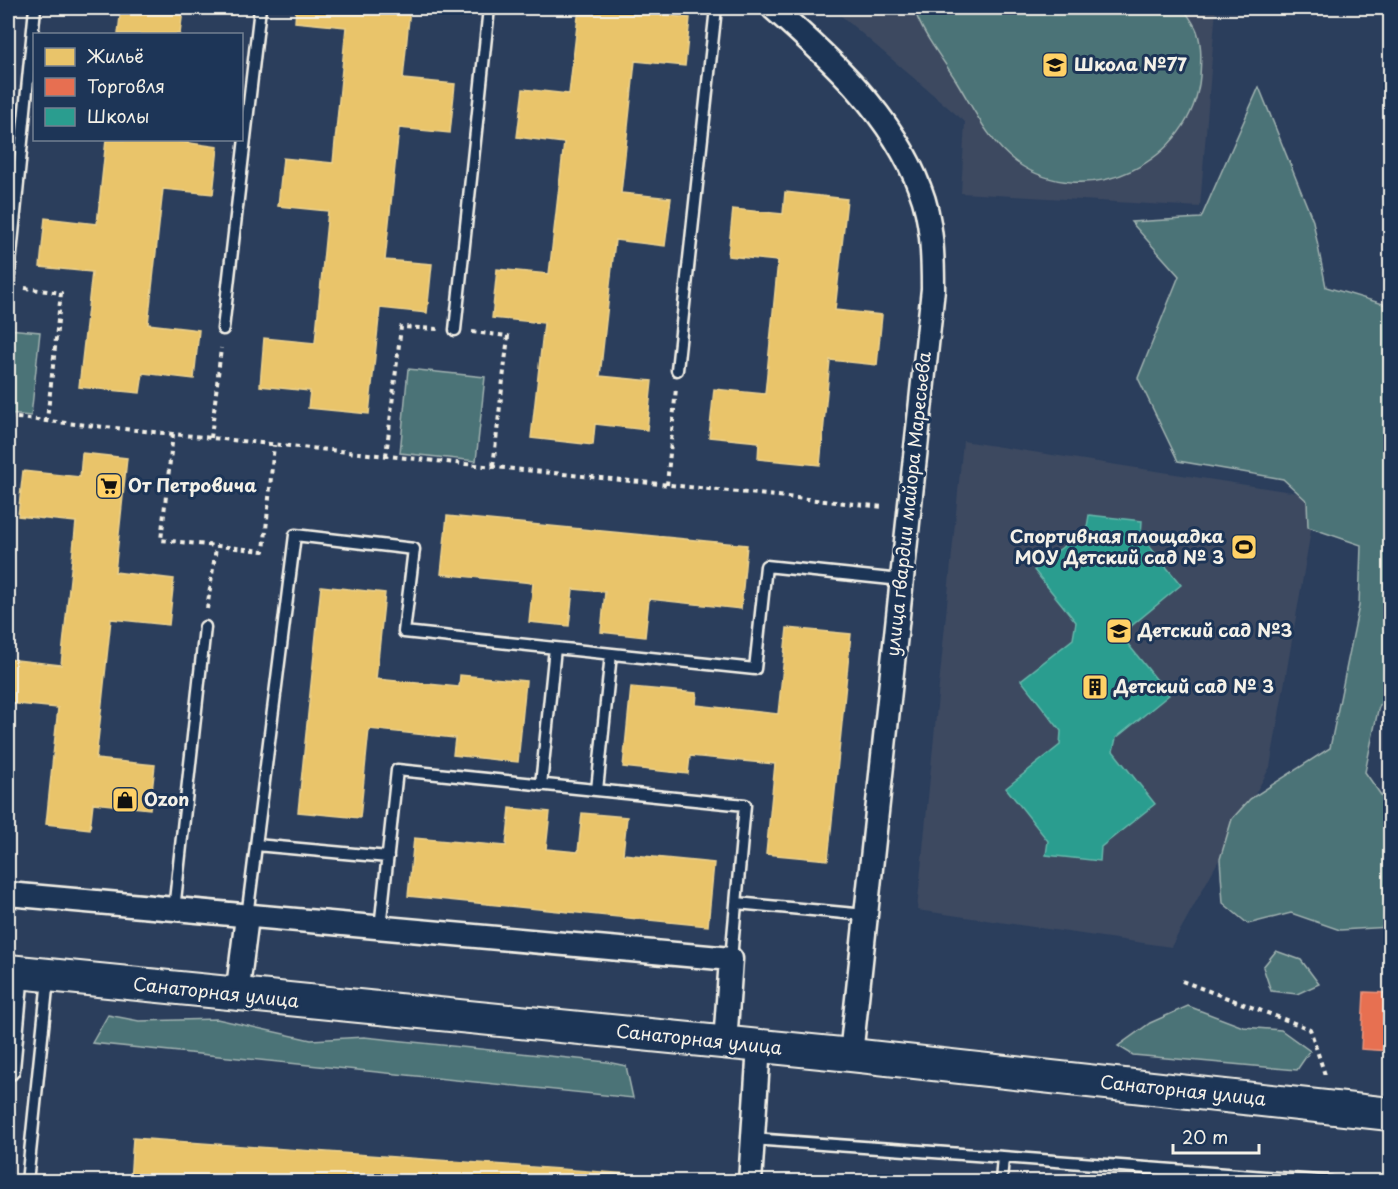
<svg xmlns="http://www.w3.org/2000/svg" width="1398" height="1189" viewBox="0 0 1398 1189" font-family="'Playpen Sans',sans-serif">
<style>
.built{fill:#3c4961}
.green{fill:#4c7377;stroke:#a0b2b0;stroke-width:1.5}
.homes{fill:#e9c46a;stroke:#ecd290;stroke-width:1.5}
.shops{fill:#e76f51;stroke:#eb967e;stroke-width:1.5}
.schools{fill:#2a9d8f;stroke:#67b6aa;stroke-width:1.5}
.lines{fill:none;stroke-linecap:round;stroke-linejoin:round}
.lane-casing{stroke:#f4f1e8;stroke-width:15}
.street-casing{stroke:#f4f1e8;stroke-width:27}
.secondary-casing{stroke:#f4f1e8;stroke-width:36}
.path{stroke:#f4f1e8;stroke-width:4;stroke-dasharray:4.5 4.5;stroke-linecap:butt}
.lane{stroke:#1d3557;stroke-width:10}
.street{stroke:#1d3557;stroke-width:22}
.secondary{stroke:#1d3557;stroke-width:32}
.labels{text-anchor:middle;stroke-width:6;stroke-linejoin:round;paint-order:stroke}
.poi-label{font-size:18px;font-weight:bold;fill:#f4f1e8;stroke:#1d3557;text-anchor:start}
.street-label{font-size:18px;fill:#f4f1e8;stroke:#1d3557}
</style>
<rect width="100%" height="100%" fill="#2b3e5c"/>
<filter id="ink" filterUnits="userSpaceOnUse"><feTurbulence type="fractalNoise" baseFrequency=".0167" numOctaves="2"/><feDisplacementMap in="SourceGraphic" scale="12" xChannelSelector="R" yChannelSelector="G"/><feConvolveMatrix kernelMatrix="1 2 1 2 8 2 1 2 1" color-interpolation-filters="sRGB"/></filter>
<g filter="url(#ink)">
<path class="built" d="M832,8h384l-16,199 -239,-14 4,-71z
M963,441l354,55 -47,271 -99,180 -254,-37z"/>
<path class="green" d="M914,8h269c5,7 11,15 14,23 5,14 4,30 3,45 -7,86 -113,137 -184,86 -27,-20 -42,-52 -59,-80 -14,-23 -36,-49 -43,-74z
M1259,87l54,134 13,66 64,19v373l-12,31 -13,62 25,36v119l-50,3 -49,-17 -43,11 -25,-21 -3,-44 12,-40 18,-20 80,-51 29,-142 2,-61 -53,-18 -1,-26 -24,-22 -105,-18 -40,-83 41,-102 -48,-54 70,-4z
M8,329l32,3 -9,84 -23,-2z
M408,369l77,8 -9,84 -76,-8z
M1276,951l25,9 18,24 -22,10 -26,-3 -8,-24z
M1188,1006l55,21 38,3 29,21 -13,19 -164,-15 -15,-9 32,-23z
M108,1015l31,6 78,-2 94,21 53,-3 243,25 19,4 7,32 -541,-55z"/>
<path class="homes" d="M121,8h113l-1,7 -50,-5 -3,24h-62z
M296,8h114l-7,71 52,5 -5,49 -51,-5 -14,132 47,4 -5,49 -47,-5 -11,106 -61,-6 2,-17 -50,-5 4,-48 51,5 13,-132 -50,-5 5,-48 50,5 13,-136 -51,-5z
M579,8h62l-1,4 50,6 -5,48 -50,-5 -14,132 50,5 -6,48 -50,-6 -15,136 52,5 -5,49 -52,-6 -2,21 -62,-7 13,-115 -52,-5 5,-49 52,5 15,-131 -47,-6 6,-48 46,5z
M106,140h62l50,7 -5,47 -50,-5 -15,135 51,6 -5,49 -51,-6 -3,20 -61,-6 13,-115 -52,-5 5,-49 52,6z
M785,192l62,7 -12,111 47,5 -5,50 -47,-5 -10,105 -62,-6 1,-17 -50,-5 5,-48 51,5 13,-133 -50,-5 5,-47 50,5z
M82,453l45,5 -12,114 59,7 -5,46 -58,-6 -15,140 59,6 -5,44 -57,-6 -3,26 -44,-5 12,-116 -50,-5v-44l53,6 15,-143 -58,-6 5,-45 57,6z
M447,516l300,29 -6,64 -92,-10 -4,38 -44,-5 4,-40 -32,-3 -4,37 -40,-4 4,-39 -92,-9z
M321,586l64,7 -9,86 83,8 1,-12 66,6 -8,81 -65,-7 2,-17 -86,-9 -9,89 -62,-6z
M787,628l64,6 -23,226 -62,-6 9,-90 -85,-8 -2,18 -65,-7 8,-80 66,6 -1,12 82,9z
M510,808l40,4 -4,37 32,3 4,-39 45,4 -4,37 91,9 -6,63 -300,-30 6,-58 92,8z
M133,1138l496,36 -1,8h-498z"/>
<path class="shops" d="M1364,992l26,1v58l-29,-2z"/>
<path class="schools" d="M1089,515l53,6 -1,15 40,49 -52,43 -2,15 42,52 -53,43 -3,13 42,53 -54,43 -1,14 -54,-6 2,-14 -42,-53 54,-43 1,-14 -40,-51 52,-41 3,-17 -42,-52 53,-43z"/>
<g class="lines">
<defs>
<path id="lane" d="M8,285l27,-277
M223,329l37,-321
M455,330l34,-322
M677,370l39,-362
M541,785l14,-137
M597,790l14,-136
M256,845l132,12
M737,903l129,12
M174,910l31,-283
M247,917l48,-382 119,14 -10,83 351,37 11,-103 135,14
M380,928l17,-158 348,35 -14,154
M753,1139l250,18 -2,25
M1003,1157l328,25
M27,1182l21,-203"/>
<path id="street" d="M773,8c58,51 119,106 147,181 12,30 13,67 13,100l-82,766
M8,894l723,65 -6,84
M237,996l10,-79
M8,1069l9,-97
M750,1182l9,-136"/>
<path id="secondary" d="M8,971l843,84 539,59"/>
</defs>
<use href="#lane" class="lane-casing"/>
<use href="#street" class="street-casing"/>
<use href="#secondary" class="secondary-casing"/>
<path class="path" d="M25,288l36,5 -14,127
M472,332l36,4 -15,131
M8,417l876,90
M173,434l-12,106 103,11 10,-106
M211,438l10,-90
M386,456l15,-129 37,2
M667,485l9,-97
M207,609l9,-61
M1182,981l128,48 16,49"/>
<use href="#lane" class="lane"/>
<use href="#street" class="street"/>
<use href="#secondary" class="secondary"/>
</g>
</g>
<defs>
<symbol id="school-square" viewBox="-11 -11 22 22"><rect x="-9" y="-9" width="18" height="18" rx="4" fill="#ffd166" stroke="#1d3557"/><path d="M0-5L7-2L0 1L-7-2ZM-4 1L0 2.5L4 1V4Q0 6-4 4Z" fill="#111"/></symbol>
<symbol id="supermarket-square" viewBox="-11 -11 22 22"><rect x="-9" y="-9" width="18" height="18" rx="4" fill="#ffd166" stroke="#1d3557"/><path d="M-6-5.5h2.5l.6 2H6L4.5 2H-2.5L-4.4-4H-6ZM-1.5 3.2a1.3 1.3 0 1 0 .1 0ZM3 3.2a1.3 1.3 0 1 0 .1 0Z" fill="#111"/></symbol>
<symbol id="stadium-square" viewBox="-11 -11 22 22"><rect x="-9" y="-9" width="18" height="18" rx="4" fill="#ffd166" stroke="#1d3557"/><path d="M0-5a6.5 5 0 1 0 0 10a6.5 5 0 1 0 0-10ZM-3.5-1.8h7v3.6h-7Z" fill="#111"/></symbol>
<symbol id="building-square" viewBox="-11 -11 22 22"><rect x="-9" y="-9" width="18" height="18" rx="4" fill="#ffd166" stroke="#1d3557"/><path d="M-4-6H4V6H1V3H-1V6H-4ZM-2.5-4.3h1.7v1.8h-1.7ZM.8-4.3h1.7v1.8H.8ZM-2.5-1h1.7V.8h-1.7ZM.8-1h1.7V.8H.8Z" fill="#111"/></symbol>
<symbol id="shop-square" viewBox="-11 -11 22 22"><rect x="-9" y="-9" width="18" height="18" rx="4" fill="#ffd166" stroke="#1d3557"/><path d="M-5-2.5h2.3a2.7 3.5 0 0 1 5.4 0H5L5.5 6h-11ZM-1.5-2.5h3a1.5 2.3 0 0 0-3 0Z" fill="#111"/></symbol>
</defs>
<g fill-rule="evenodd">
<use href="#school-square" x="1040" y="50" width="30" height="30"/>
<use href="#supermarket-square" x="94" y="471" width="30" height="30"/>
<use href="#stadium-square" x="1229" y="532" width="30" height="30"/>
<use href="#school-square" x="1104" y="616" width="30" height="30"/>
<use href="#building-square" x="1080" y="672" width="30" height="30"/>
<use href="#shop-square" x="110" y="785" width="30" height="30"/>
</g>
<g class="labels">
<g class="poi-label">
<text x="1074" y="71">Школа №77</text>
<text x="128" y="492">От Петровича</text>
<text x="1224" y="543" text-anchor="end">Спортивная площадка<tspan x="1224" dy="21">МОУ Детский сад № 3</tspan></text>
<text x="1138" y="637">Детский сад №3</text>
<text x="1114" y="693">Детский сад № 3</text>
<text x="144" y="806">Ozon</text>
</g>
<g class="street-label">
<text transform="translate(909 504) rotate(-84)" y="6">улица гвардии майора Маресьева</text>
<text transform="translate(216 993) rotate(6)" y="6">Санаторная улица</text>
<text transform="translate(699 1040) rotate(6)" y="6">Санаторная улица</text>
<text transform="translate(1183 1091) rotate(6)" y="6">Санаторная улица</text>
</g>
</g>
<rect width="1398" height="1189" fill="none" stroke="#1d3557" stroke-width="30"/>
<rect x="15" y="15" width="1368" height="1159" fill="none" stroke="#f4f1e8" stroke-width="2" filter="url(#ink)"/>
<rect x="33" y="33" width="210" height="108" fill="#1d3557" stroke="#738091" stroke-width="1.5"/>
<rect x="45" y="48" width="30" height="18" fill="#e9c46a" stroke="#738091" stroke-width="1.5"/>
<text x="87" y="63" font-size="18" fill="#f4f1e8">Жильё</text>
<rect x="45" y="78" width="30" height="18" fill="#e76f51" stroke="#738091" stroke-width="1.5"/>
<text x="87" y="93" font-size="18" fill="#f4f1e8">Торговля</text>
<rect x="45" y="108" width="30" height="18" fill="#2a9d8f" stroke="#738091" stroke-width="1.5"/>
<text x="87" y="123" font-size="18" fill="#f4f1e8">Школы</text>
<path d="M1173 1144v9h86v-9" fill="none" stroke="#f4f1e8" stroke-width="3"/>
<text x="1182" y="1144" font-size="18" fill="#f4f1e8" stroke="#1d3557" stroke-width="4.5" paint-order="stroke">20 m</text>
</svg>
